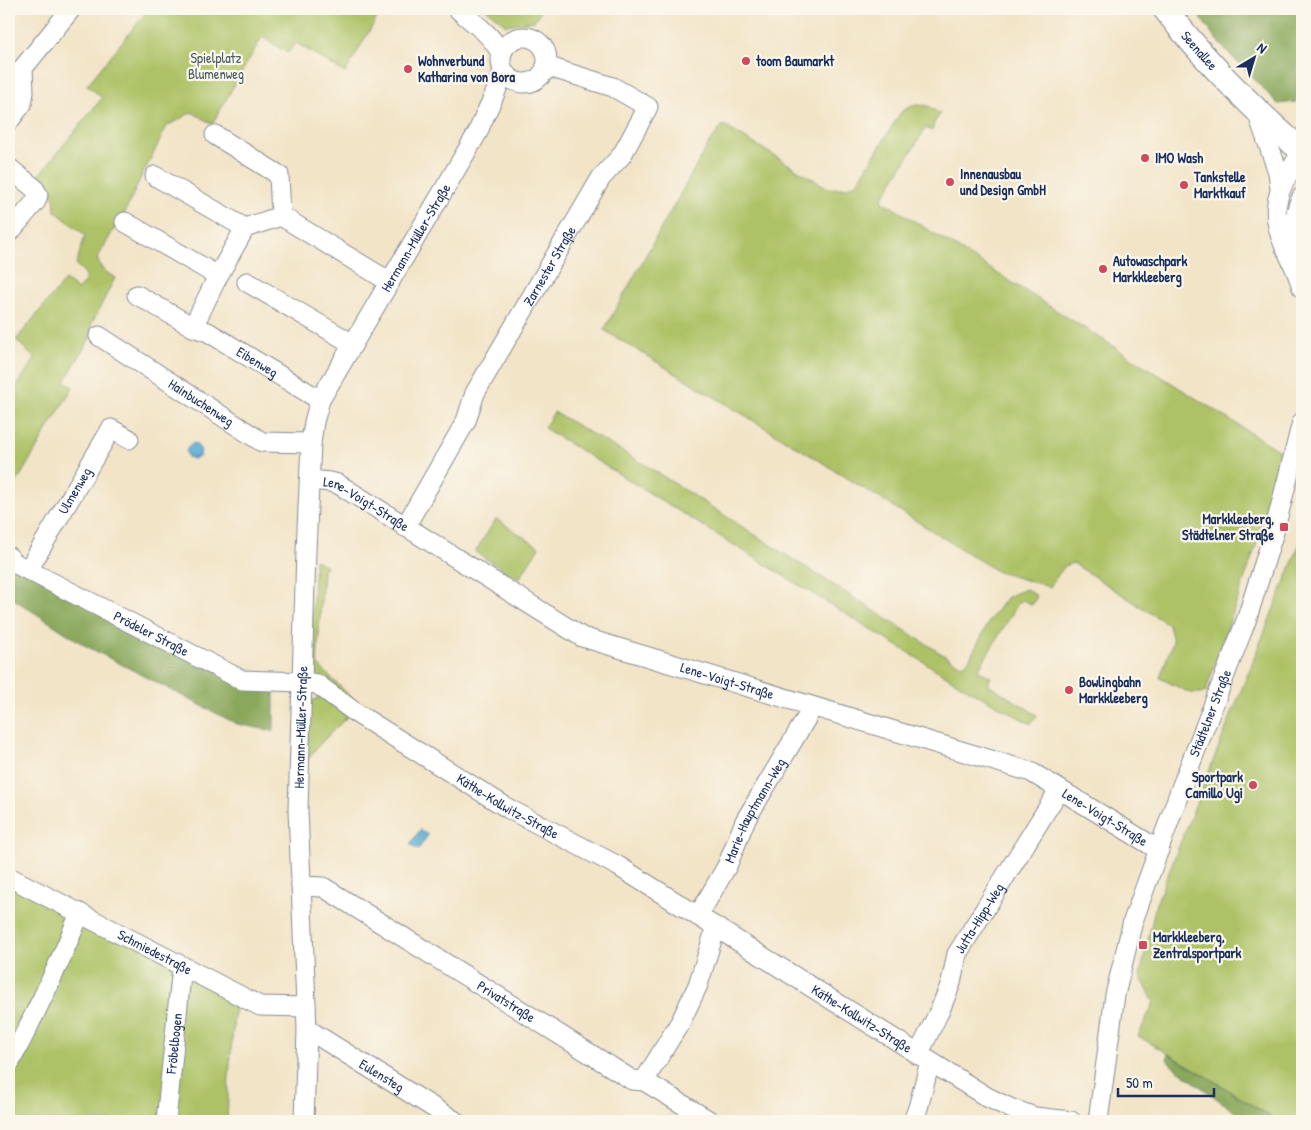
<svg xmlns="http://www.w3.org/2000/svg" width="1311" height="1130" viewBox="0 0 1311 1130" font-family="'Patrick Hand',sans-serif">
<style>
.green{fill:#adc266;stroke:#647862}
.forest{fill:#8aa85b;stroke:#526c5c}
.water{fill:#57aad2;stroke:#396c98}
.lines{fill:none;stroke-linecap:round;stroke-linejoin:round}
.minor-casing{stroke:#868a92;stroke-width:21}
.major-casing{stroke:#868a92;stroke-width:26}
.minor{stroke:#fff;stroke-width:19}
.major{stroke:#fff;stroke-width:24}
.poi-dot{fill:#d1495b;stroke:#fbf7ec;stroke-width:2}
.labels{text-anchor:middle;stroke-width:4.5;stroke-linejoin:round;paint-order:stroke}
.street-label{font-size:14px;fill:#1b2f5e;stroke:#fbf7ec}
.park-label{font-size:14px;fill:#475b60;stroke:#fbf7ec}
.poi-label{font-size:14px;font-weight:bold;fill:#1b2f5e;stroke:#fbf7ec;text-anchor:start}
</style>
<rect width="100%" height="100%" fill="#fbf7ec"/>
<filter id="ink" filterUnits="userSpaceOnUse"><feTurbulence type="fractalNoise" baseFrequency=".02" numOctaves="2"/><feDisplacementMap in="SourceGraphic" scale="10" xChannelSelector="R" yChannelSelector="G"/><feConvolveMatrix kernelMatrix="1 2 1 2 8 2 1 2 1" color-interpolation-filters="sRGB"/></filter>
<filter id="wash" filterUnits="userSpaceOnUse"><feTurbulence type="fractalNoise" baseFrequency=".0096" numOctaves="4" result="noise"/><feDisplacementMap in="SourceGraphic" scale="20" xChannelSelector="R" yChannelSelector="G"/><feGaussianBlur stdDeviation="1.12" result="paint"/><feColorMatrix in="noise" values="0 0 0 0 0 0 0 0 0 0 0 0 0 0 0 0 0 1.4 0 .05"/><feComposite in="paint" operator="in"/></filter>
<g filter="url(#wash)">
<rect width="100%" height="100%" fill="#f2e4c7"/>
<path class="green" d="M149,9h9l10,8 12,-8h131l2,1 6,-1h63l-37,64 -49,-30 -8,10 -26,-16 -50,87 -20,-12 -25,14 -20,40 -4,6 -20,45 -5,5 -21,37 5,10 13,9 -24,47 -1,13 -25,43 8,6 -64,108v-69l5,-9 -3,-23 24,-35 -19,-19 49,-60 13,10 7,-9v-8l-9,-8 9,-30 -30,-24 -1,-14 -20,-16 68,-83 -15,-13z
M486,9h56l-8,12 -28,4z
M917,105l11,1 12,8 -6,9 -2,8 -6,-3 -45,72 400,252 -23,88 -53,153h-15l-30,-15 13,-37 -4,-16 -96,-62 -9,3 -14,21 -52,-15 -170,-106 -224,-136 105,-187 14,-18 105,63c11,1 19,0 29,-5l44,-71 8,-5z
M554,412l93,54 306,195 10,4 6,-5 21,-40 17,-23 19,-8 11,7 -5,9 -9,-5 -4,2 -41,68 13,7 -3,7 49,31 -6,9 -62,-34 -425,-262z
M496,519l43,28 -20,32 -44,-27z
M1302,538v583h-25l-74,-47 -65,-38 16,-34 -14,-26 16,-72z
M315,559l11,7 -3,4 -6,94 43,42 -39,-27 -8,-10 -3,-15z
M318,698h7l23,18 -29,29 -13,17 3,-55 3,-6z
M9,877l227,117 -7,81 -2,46h-218z"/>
<path class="forest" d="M1194,9h108l-6,93 -18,2 -59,-61z
M9,562l265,127v42l-37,-7 -151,-78 -77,-50z
M1168,1054l35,20 74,47h-30l-77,-57 -3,-5z"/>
<path class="water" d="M194,443l3,1 -1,1c5,3 6,7 3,12l-6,2 -5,-2 -2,-5 2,-5z
M420,830l8,5 -10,15 -8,-6z"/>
</g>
<g filter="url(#ink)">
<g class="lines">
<defs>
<g id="minor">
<path d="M458,9c15,14 34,25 43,45"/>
<circle cx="524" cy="60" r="23"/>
<path d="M1257,112l21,60 2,17"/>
<path d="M9,121l13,-17 2,-12 -1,-24 48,-59"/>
<path d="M1302,151c-20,34 -36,53 -18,94 7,15 14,27 18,43"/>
<path d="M9,168l25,20 4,7 -2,6 -27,32"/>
<path d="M155,176l90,52"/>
<path d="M281,216l109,66"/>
<path d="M125,222l93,54"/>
<path d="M1294,255c-2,-22 -2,-38 8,-58"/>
<path d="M247,282l106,62"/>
<path id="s1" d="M137,295l56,32 15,5 112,68"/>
<path d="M193,327l25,-51 27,-48 36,-12 -2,-41 -64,-40"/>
<path id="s2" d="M99,336l163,106 49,1"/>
<path id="s3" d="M310,480l20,2 8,2 244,153 449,135 128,78"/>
<path id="s4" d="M405,527l61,-106 9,-28 126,-215 21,-23 26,-48 -35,-20 -67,-21"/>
<path id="s5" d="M9,557l3,4 6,4 224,115 61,2 14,2 39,29 153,96 109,57 369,231 25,12 23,8 36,4"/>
<path id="s6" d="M28,570l83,-141 18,10"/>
<path id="s7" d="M9,877l251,129 46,1"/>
<path id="s8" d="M301,886l22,1 306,191 3,2 12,1 66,40"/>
<path id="s9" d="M698,916l29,-50 18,-45 68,-114"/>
<path id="s10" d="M307,1029l148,92"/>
<path id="s11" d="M918,1055l22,-45 11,-27 6,-29 102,-164"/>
<path d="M9,1064c26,-49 50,-99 71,-151"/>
<path d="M644,1081l37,-60 17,-36 18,-58"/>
<path id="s12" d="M166,1121l16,-155"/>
<path id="s13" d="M304,1121l3,-92 -9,-219 8,-259 5,-108 3,-21 6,-22 158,-268c7,-21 20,-39 25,-61"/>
<path d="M913,1121l5,-13 12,-46"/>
<path id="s14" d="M1098,1121l17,-126 18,-74 48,-133 65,-167 28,-89 28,-110"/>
</g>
<g id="major">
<path id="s15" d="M1165,9c40,52 87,99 137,142"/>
</g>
</defs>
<use href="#minor" class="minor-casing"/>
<use href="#major" class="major-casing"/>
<use href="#minor" class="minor"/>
<use href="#major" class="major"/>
</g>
</g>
<g class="poi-dot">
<circle cx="746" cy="61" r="5"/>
<circle cx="408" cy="69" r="5"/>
<circle cx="1145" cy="158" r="5"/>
<circle cx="950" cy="182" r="5"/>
<circle cx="1184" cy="185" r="5"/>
<circle cx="1103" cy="269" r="5"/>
<rect x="1279" y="522" width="10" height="10" rx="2.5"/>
<circle cx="1069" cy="690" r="5"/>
<circle cx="1253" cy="785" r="5"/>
<rect x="1138" y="940" width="10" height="10" rx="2.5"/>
</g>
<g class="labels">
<g class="street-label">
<text dy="5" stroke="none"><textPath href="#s15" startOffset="54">Seenallee</textPath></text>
<text dy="5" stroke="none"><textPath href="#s13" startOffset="911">Hermann-Müller-Straße</textPath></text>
<text dy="5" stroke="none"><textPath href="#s4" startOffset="299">Zarnester Straße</textPath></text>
<text dy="5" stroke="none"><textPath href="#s1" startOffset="138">Eibenweg</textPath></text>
<text dy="5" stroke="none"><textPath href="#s2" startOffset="122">Hainbuchenweg</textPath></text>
<text dy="5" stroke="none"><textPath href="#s6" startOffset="92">Ulmenweg</textPath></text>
<text dy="5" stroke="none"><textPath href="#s3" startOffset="62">Lene-Voigt-Straße</textPath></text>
<text dy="5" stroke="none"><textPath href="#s5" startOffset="162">Prödeler Straße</textPath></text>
<text dy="5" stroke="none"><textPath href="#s3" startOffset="468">Lene-Voigt-Straße</textPath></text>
<text dy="5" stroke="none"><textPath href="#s14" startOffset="425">Städtelner Straße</textPath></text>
<text dy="5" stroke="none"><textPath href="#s13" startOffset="394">Hermann-Müller-Straße</textPath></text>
<text dy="5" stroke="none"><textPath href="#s5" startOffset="566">Käthe-Kollwitz-Straße</textPath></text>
<text dy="5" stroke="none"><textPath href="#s9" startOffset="120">Marie-Hauptmann-Weg</textPath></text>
<text dy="5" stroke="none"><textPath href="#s3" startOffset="872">Lene-Voigt-Straße</textPath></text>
<text dy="5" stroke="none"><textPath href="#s11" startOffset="151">Jutta-Hipp-Weg</textPath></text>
<text dy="5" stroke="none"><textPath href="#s7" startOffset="164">Schmiedestraße</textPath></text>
<text dy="5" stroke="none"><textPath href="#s8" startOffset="238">Privatstraße</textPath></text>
<text dy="5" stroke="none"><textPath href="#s5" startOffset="979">Käthe-Kollwitz-Straße</textPath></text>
<text dy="5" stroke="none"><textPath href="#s12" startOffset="78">Fröbelbogen</textPath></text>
<text dy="5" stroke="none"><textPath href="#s10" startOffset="88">Eulensteg</textPath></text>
</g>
<g class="park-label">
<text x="216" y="63">Spielplatz<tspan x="216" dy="16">Blumenweg</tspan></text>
</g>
<g class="poi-label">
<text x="418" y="66">Wohnverbund<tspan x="418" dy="16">Katharina von Bora</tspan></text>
<text x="756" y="66">toom Baumarkt</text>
<text x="1155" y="163">IMO Wash</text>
<text x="960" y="179">Innenausbau<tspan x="960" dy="16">und Design GmbH</tspan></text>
<text x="1194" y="182">Tankstelle<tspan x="1194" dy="16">Marktkauf</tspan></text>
<text x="1113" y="266">Autowaschpark<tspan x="1113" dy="16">Markkleeberg</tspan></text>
<text x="1274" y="524" text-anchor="end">Markkleeberg,<tspan x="1274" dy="16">Städtelner Straße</tspan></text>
<text x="1079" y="687">Bowlingbahn<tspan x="1079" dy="16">Markkleeberg</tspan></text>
<text x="1243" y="782" text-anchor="end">Sportpark<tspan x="1243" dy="16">Camillo Ugi</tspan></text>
<text x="1153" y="942">Markkleeberg,<tspan x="1153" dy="16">Zentralsportpark</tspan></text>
</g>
</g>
<rect width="1311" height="1130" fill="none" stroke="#fbf7ec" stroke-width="30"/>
<g transform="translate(1254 58) rotate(38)" stroke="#fbf7ec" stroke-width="4" paint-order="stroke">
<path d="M0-4L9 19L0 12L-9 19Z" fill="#1b2f5e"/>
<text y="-8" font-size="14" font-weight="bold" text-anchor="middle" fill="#1b2f5e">N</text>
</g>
<path d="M1118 1088v8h96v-8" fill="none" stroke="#1b2f5e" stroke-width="2.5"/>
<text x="1126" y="1088" font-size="15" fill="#1b2f5e" stroke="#fbf7ec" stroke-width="4" paint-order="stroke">50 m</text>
</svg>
